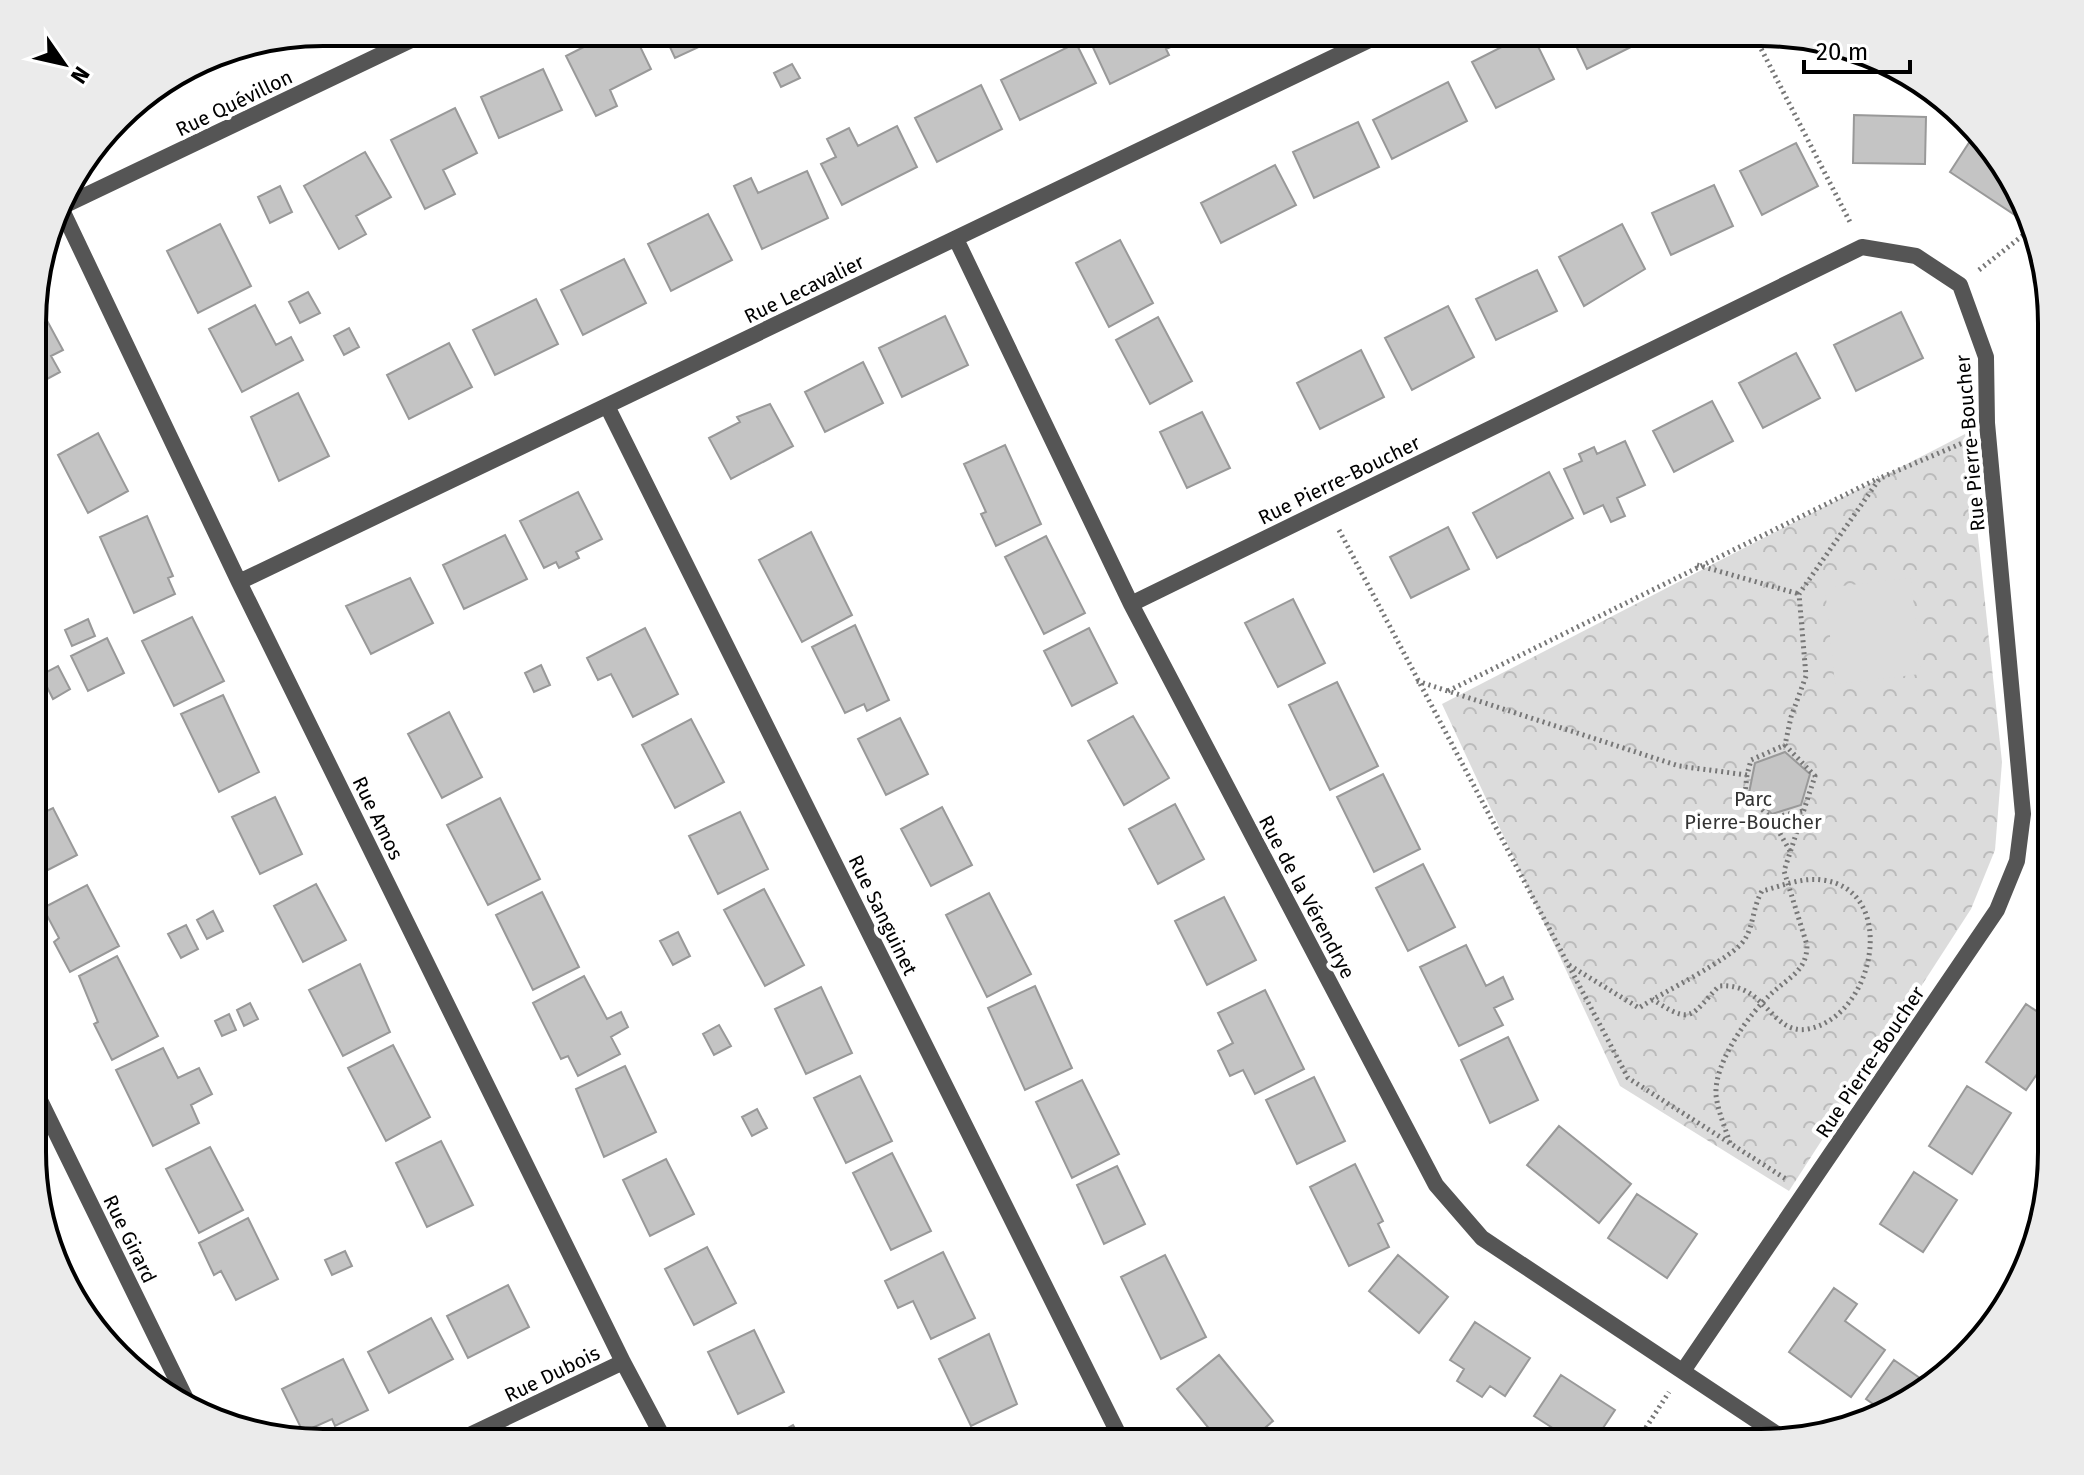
<svg xmlns="http://www.w3.org/2000/svg" width="2084" height="1475" viewBox="0 0 2084 1475" font-family="'Fira Sans',sans-serif">
<style>
.park{fill:url(#park-crowns)}
.pitch{fill:#dcdcdc}
.building{fill:#c4c4c4;stroke:#999;stroke-width:2}
.lines{fill:none;stroke-linecap:round;stroke-linejoin:round}
.path{stroke:#777;stroke-width:5;stroke-dasharray:2 4;stroke-linecap:butt}
.minor{stroke:#555;stroke-width:16}
.labels{text-anchor:middle;stroke-width:8;stroke-linejoin:round;paint-order:stroke}
.street-label{font-size:20px;fill:#000;stroke:#fff}
.park-label{font-size:20px;fill:#333;stroke:#fff}
.rim{fill:none;stroke:#000;stroke-width:4}
</style>
<defs>
<pattern id="park-crowns" width="20" height="18" patternUnits="userSpaceOnUse" patternTransform="scale(2)"><rect width="20" height="18" fill="#dcdcdc"/><path d="M2 6a3 3 0 1 1 6 0M12 15a3 3 0 1 1 6 0" fill="none" stroke="#bbb"/></pattern>
</defs>
<rect width="100%" height="100%" fill="#fff"/>
<path class="park" d="M1967,433l35,329 -7,88 -24,59 -182,282 -169,-105 -178,-382z"/>
<path class="pitch" d="M1911,578l10,96 -86,10 -10,-96z"/>
<path class="building" d="M613,32h20l18,37 -41,21 7,16 -21,10 -30,-60z
M663,32h68l-56,26z
M862,32h30l-24,13z
M1102,32h76l4,10 -16,7 3,6 -59,29 -21,-45z
M1531,32l23,47 -58,29 -24,-46z
M1570,33h69l4,8 -56,28z
M1076,43l20,40 -76,37 -19,-40z
M792,64l8,14 -19,9 -7,-14z
M543,69l19,41 -63,28 -18,-41z
M1448,82l19,39 -75,38 -19,-39z
M981,85l21,44 -65,33 -22,-44z
M455,108l22,45 -34,17 12,24 -30,15 -34,-69z
M1854,115l72,2 -1,47 -72,-1z
M1358,122l21,45 -65,31 -21,-46z
M897,126l20,41 -75,38 -21,-41 15,-7 -9,-18 22,-11 9,18z
M1974,135l48,59 4,17 -5,8 -71,-47z
M1796,143l22,43 -56,29 -22,-44z
M365,152l26,45 -35,19 10,18 -27,15 -35,-63z
M1275,165l21,40 -75,38 -20,-40z
M807,171l21,47 -66,31 -28,-63 17,-8 7,15z
M1714,185l19,41 -62,29 -19,-42z
M280,186l12,26 -22,11 -12,-26z
M708,214l24,46 -61,31 -23,-47z
M220,224l31,62 -53,27 -31,-62z
M1622,224l23,45 -61,37 -25,-49z
M1120,240l33,63 -44,24 -33,-64z
M624,259l22,44 -63,32 -22,-45z
M1537,270l20,41 -61,29 -20,-41z
M308,292l12,21 -20,10 -11,-21z
M536,299l22,45 -63,31 -22,-45z
M38,304l25,46 -12,6 9,16 -26,14v-80z
M255,305l21,40 15,-8 12,23 -61,32 -33,-63z
M1448,306l26,51 -62,33 -27,-52z
M1901,312l22,46 -67,33 -22,-46z
M945,316l23,49 -66,32 -23,-49z
M1158,317l34,64 -42,23 -34,-64z
M349,328l10,19 -15,8 -10,-19z
M449,343l23,44 -63,32 -22,-44z
M1361,350l23,47 -64,32 -23,-46z
M1796,353l24,45 -57,30 -24,-45z
M863,362l20,41 -58,29 -20,-40z
M298,393l31,63 -50,25 -28,-64z
M1712,401l21,40 -59,31 -21,-41z
M770,404l23,42 -62,33 -22,-41 31,-16 -3,-5z
M1202,412l28,56 -43,20 -27,-56z
M98,433l30,58 -40,22 -30,-58z
M1625,441l20,44 -28,13 8,18 -14,6 -8,-17 -19,9 -20,-45 18,-8 -3,-7 15,-7 3,7z
M1005,445l36,79 -45,22 -15,-32 5,-2 -22,-48z
M1549,472l24,46 -76,40 -24,-45z
M578,492l24,47 -26,13 3,6 -20,10 -3,-6 -12,6 -24,-47z
M147,516l26,60 -5,2 7,16 -41,19 -34,-76z
M1448,527l21,42 -58,29 -21,-41z
M811,532l41,83 -50,27 -43,-82z
M505,535l22,44 -63,30 -21,-44z
M1046,536l39,77 -41,21 -39,-77z
M410,578l23,45 -62,31 -25,-48z
M1293,599l32,64 -47,24 -33,-64z
M192,617l32,64 -50,25 -32,-65z
M88,619l7,17 -23,10 -7,-16z
M855,625l34,75 -22,11 -3,-7 -19,9 -33,-66z
M645,628l33,66 -45,23 -22,-43 -13,6 -11,-22z
M1089,628l28,55 -45,23 -28,-55z
M107,638l17,35 -36,18 -17,-35z
M541,665l9,20 -16,7 -9,-19z
M58,666l12,23 -17,10 -12,-24z
M1337,682l41,84 -48,24 -41,-85z
M223,695l36,77 -40,20 -38,-78z
M449,712l33,65 -40,21 -34,-64z
M1133,716l36,62 -45,27 -36,-64z
M900,718l28,56 -42,21 -28,-56z
M691,719l33,63 -49,26 -33,-63z
M1785,752l25,22 -9,31 -29,9 -23,-21 6,-30z
M1383,774l37,75 -46,23 -37,-75z
M34,787l13,24 6,-3 24,47 -43,22z
M275,797l27,57 -42,20 -28,-57z
M500,798l40,81 -52,26 -41,-80z
M1175,804l29,55 -46,25 -29,-55z
M942,807l30,58 -41,21 -30,-57z
M740,812l28,57 -50,25 -29,-58z
M1423,864l32,63 -47,24 -32,-63z
M316,884l30,56 -43,22 -29,-56z
M87,885l32,61 -49,26 -16,-30 5,-4 -16,-30z
M764,889l40,76 -39,21 -41,-76z
M542,892l37,75 -46,23 -37,-75z
M989,893l42,81 -44,23 -41,-82z
M1224,897l32,63 -49,25 -32,-64z
M213,911l10,20 -16,8 -10,-19z
M186,925l12,24 -17,9 -13,-24z
M678,932l12,24 -17,9 -13,-24z
M1466,945l20,41 17,-9 10,22 -19,9 9,17 -44,21 -39,-79z
M117,956l41,80 -46,24 -18,-36 4,-2 -19,-46z
M360,964l30,68 -47,24 -34,-66z
M584,976l23,43 14,-7 7,15 -17,10 9,17 -42,22 -10,-20 -7,3 -28,-56z
M1035,986l37,82 -47,22 -37,-82z
M821,987l31,66 -46,21 -31,-65z
M1265,990l39,79 -49,25 -12,-24 -13,6 -12,-25 15,-8 -15,-30z
M250,1003l8,16 -14,7 -7,-16z
M2026,1004l25,17v33l-25,36 -40,-28z
M229,1014l7,16 -14,6 -7,-15z
M719,1025l12,21 -17,9 -11,-21z
M1508,1037l30,63 -48,23 -29,-63z
M393,1045l37,72 -44,24 -38,-73z
M163,1048l15,30 21,-10 13,26 -21,11 8,18 -46,23 -37,-76z
M625,1066l31,66 -52,25 -28,-68z
M860,1076l32,65 -46,22 -32,-65z
M1314,1077l31,64 -48,23 -31,-64z
M1082,1080l37,74 -47,24 -36,-76z
M1967,1086l44,27 -39,61 -43,-28z
M757,1109l10,19 -15,8 -10,-19z
M1559,1126l72,58 -32,39 -72,-58z
M441,1141l32,64 -46,22 -31,-64z
M210,1147l33,63 -44,23 -33,-64z
M892,1153l39,78 -40,19 -38,-77z
M666,1159l28,55 -44,22 -27,-56z
M1355,1164l28,57 -5,3 11,23 -40,19 -39,-79z
M1117,1166l28,58 -41,20 -27,-59z
M1914,1172l43,28 -34,52 -43,-28z
M1637,1194l60,40 -30,44 -59,-40z
M248,1218l30,61 -42,21 -15,-29 -7,4 -15,-32z
M707,1247l29,56 -42,22 -29,-56z
M345,1251l7,15 -20,9 -7,-15z
M943,1252l32,66 -44,21 -18,-38 -15,7 -13,-27z
M1165,1255l41,82 -45,22 -40,-82z
M1398,1255l50,42 -29,36 -50,-42z
M508,1285l21,42 -61,31 -21,-42z
M1834,1288l23,16 -12,17 40,29 -34,47 -62,-45z
M431,1318l22,41 -64,34 -21,-41z
M1475,1322l55,36 -25,38 -15,-10 -8,11 -25,-16 7,-12 -14,-9z
M754,1330l30,62 -46,22 -30,-62z
M989,1334l28,70 -46,22 -32,-67z
M1219,1355l54,66 -26,22h-19l-4,-6 -5,4 -42,-52z
M343,1359l25,51 -33,16 -3,-7 -29,13 -21,-43z
M1894,1360l33,23 -40,31 -21,-15z
M1561,1375l54,35 -22,33h-17l-42,-27z
M793,1425l10,18h-43z
M1279,1429l18,14h-28z
M1307,1431l16,12h-25z"/>
<g class="lines">
<path class="path" d="M1753,33l98,191
M1979,270l52,-41
M1339,530l289,548 158,101
M1697,565l102,29
M1417,681l262,85 68,9 4,-15 34,-15
M1448,691l431,-213
M1747,775l-2,18 26,25 32,-7
M1771,818l19,33
M1569,965l70,43c22,-15 95,-50 106,-69 9,-15 8,-33 17,-48 20,-5 40,-14 60,-11 77,9 54,136 -14,149 -37,7 -42,-47 -89,-43 -29,30 -26,40 -67,13
M1730,1143c-5,-16 -12,-31 -14,-48 -2,-33 33,-81 56,-102 17,-16 35,-22 35,-48l-23,-74 31,-95 -30,-31 6,-28 15,-41 -7,-82 81,-116 85,-36
M1636,1443l33,-51"/>
<path class="minor" d="M61,208l178,374 384,780 43,81
M57,209l371,-177
M956,239l175,365 305,581 46,53 301,200
M607,406l516,1037
M239,582l1147,-550
M1131,604l731,-357 54,9 44,29 26,72 1,66 36,391 -6,47 -20,49 -314,461
M34,1088l156,319
M455,1442l168,-80"/>
</g>
<g class="labels">
<g class="street-label">
<text transform="translate(234 103) rotate(-26)" y="7">Rue Quévillon</text>
<text transform="translate(804 289) rotate(-26)" y="7">Rue Lecavalier</text>
<text transform="translate(1970 443) rotate(-95)" y="7">Rue Pierre-Boucher</text>
<text transform="translate(1339 480) rotate(-26)" y="7">Rue Pierre-Boucher</text>
<text transform="translate(378 818) rotate(64)" y="7">Rue Amos</text>
<text transform="translate(1307 897) rotate(62)" y="7">Rue de la Vérendrye</text>
<text transform="translate(883 915) rotate(64)" y="7">Rue Sanguinet</text>
<text transform="translate(1870 1062) rotate(-56)" y="7">Rue Pierre-Boucher</text>
<text transform="translate(130 1239) rotate(64)" y="7">Rue Girard</text>
<text transform="translate(552 1374) rotate(-26)" y="7">Rue Dubois</text>
</g>
<g class="park-label">
<text x="1753" y="806">Parc<tspan x="1753" dy="23">Pierre-Boucher</tspan></text>
</g>
</g>
<path d="M0 0H2084V1475H0ZM323 46H1761A277 277 0 0 1 2038 323V1152A277 277 0 0 1 1761 1429H323A277 277 0 0 1 46 1152V323A277 277 0 0 1 323 46Z" fill="#ebebeb" fill-rule="evenodd"/>
<path class="rim" d="M323 46H1761A277 277 0 0 1 2038 323V1152A277 277 0 0 1 1761 1429H323A277 277 0 0 1 46 1152V323A277 277 0 0 1 323 46Z"/>
<g transform="translate(64 64) rotate(124)" stroke="#ffffff" stroke-width="6" paint-order="stroke">
<path d="M0-6L14 30L0 20L-14 30Z" fill="#000000"/>
<text y="-12" font-size="22" font-weight="bold" text-anchor="middle" fill="#000000">N</text>
</g>
<path d="M1804 60v12h106v-12" fill="none" stroke="#000000" stroke-width="4"/>
<text x="1816" y="60" font-size="24" fill="#000000" stroke="#ffffff" stroke-width="6" paint-order="stroke">20 m</text>
</svg>
